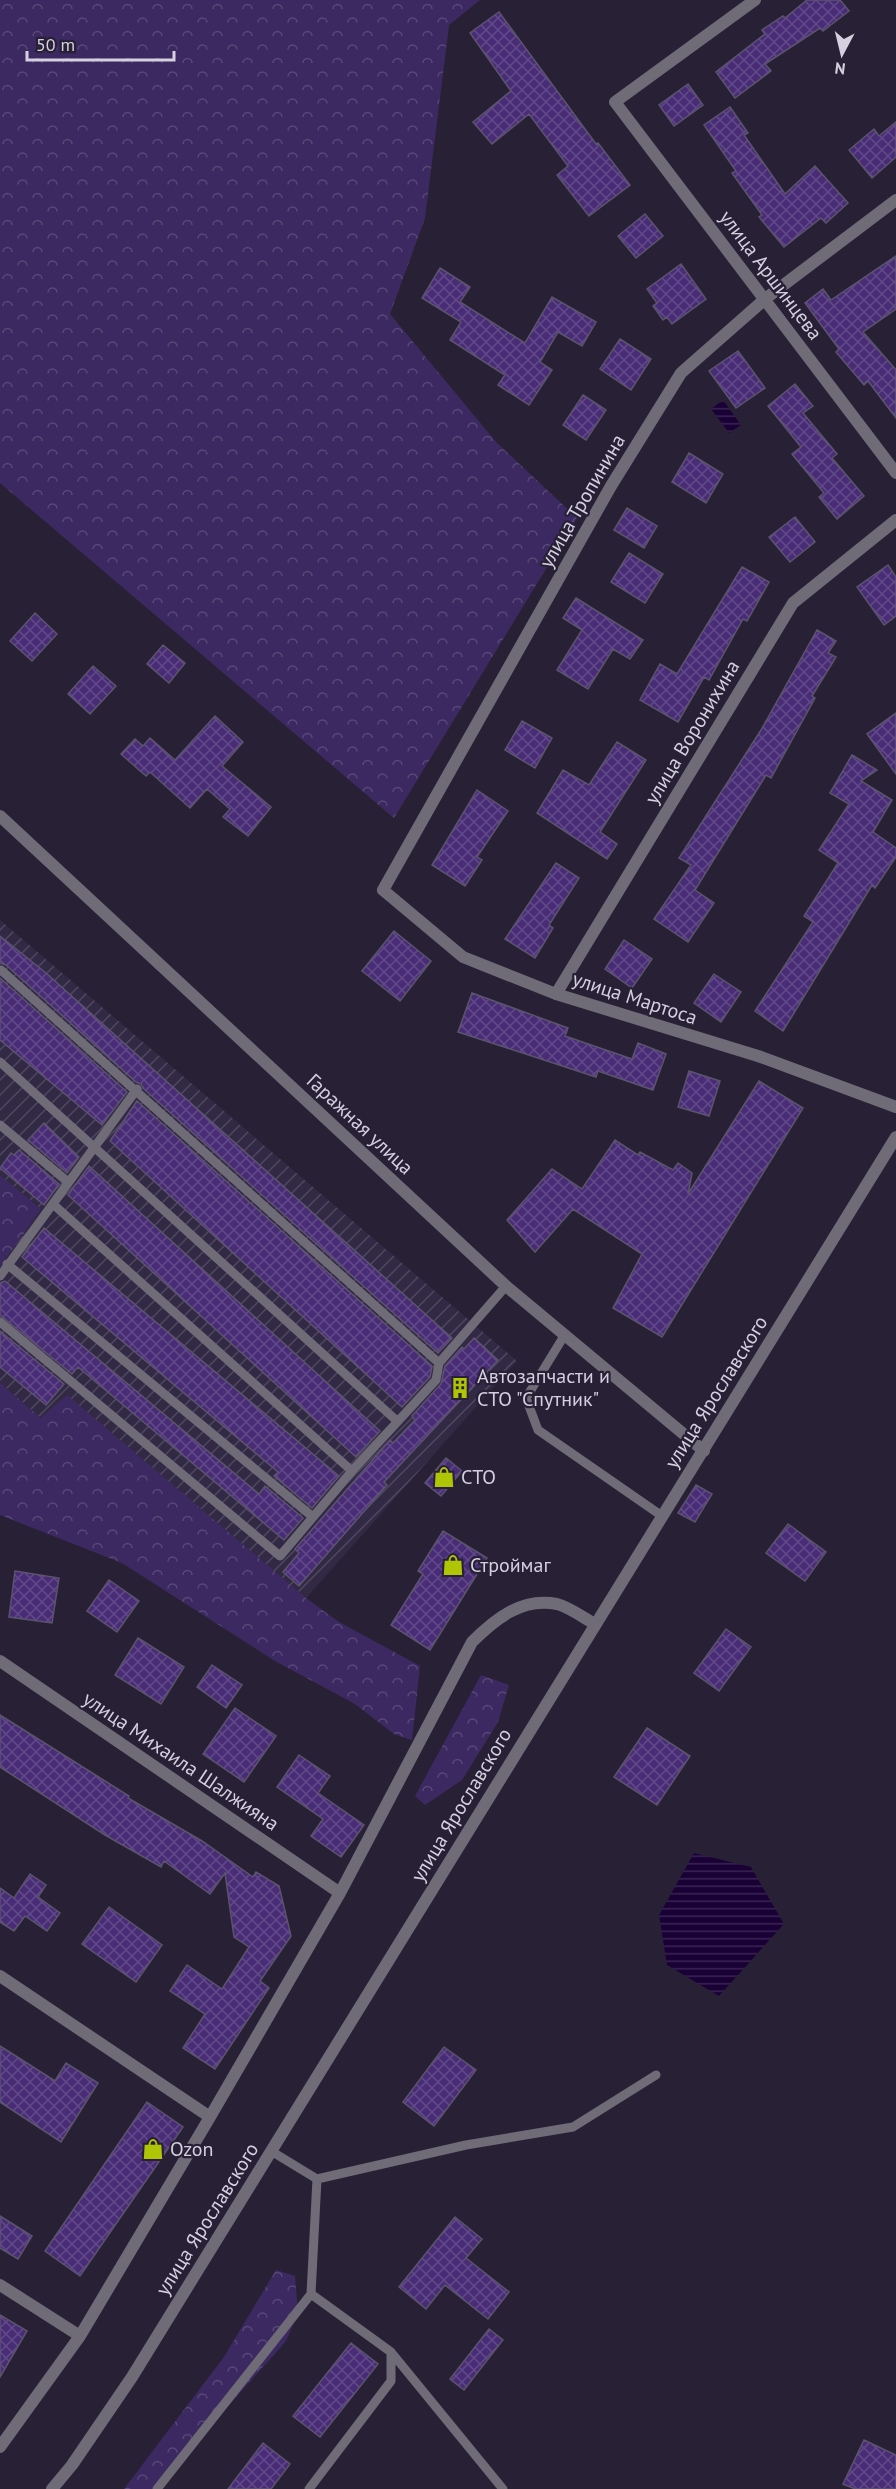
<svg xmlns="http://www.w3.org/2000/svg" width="896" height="2489" viewBox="0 0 896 2489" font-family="'PT Sans',sans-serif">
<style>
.industrial{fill:url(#industrial-furrows)}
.forest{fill:url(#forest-crowns)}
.water{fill:url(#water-rules)}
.building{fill:url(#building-cross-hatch);stroke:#5b546c;stroke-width:1.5}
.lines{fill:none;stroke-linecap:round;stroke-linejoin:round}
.service{stroke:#6f6c78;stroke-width:9}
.minor{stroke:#6f6c78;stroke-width:12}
.tertiary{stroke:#6f6c78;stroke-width:12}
.labels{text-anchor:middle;stroke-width:4.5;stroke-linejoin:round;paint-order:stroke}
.street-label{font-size:20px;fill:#d4d0df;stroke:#282136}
.poi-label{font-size:20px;fill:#d4d0df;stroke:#282136;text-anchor:start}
</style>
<defs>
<pattern id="industrial-furrows" width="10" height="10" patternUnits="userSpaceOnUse" patternTransform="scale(1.5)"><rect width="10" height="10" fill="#322944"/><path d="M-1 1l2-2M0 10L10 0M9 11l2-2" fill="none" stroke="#4f475f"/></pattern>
<pattern id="forest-crowns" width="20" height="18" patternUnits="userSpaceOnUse" patternTransform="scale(1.5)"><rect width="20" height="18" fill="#3d2961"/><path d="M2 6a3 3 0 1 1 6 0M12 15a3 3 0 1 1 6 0" fill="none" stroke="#584777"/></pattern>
<pattern id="water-rules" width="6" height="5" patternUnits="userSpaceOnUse" patternTransform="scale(1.5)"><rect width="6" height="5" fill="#190136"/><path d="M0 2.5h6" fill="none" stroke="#3a2553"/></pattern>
<pattern id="building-cross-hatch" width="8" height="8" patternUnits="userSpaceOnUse" patternTransform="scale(1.5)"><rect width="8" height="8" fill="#482c76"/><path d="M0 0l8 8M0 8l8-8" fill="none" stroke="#624a89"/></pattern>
</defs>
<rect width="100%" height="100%" fill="#282136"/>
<path class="industrial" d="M0,920l517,441 -211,237 -239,-202 -26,22 -41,-35v-116l41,-58 -41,-34z"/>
<path class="forest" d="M0,0h480l-31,25 -24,193 -35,96 106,128 81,76 -183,300 -394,-335z
M0,1175l41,34 -41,58z
M0,1383l41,35 26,-23 239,203 33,24 81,44 -8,74 -18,-6 -39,-30 -80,-43 -153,-98 -122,-48z
M481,1675l28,10 -11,37 -36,58 -37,25 -10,-9z
M276,2270l19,6 3,37 -12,28 -132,148h-30l100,-132z"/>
<path class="water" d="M723,400l18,25 -12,8 -18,-24z
M694,1853l57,14 33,57 -65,72 -52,-31 -8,-50z"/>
<path class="building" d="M807,0h33l9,11 -26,20 -3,-3 -55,36 6,7 -36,27 -19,-26 49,-38 -3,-4 21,-14 2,2z
M499,12l97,132 2,-1 32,42 -41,31 -32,-41 11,-9 -39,-52 -37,30 -19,-22 38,-31 -41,-58z
M688,84l15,21 -29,21 -15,-21z
M730,107l18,26 -4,2 41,59 30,-28 33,37 -22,20 -5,-5 -37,29 -25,-30 3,-2 -30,-42 4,-2 -32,-46z
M896,122v35l-24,21 -23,-28 25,-21 5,7z
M645,214l18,22 -27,22 -18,-22z
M896,256v53l-33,23 33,38v48l-28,-37 -4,4 -28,-33 3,-3 -34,-46 18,-14 8,11z
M681,264l25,35 -34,25 -5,-7 -4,3 -10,-14 4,-3 -10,-14z
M440,268l30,19 -10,15 65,41 27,-46 44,25 -14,24 -24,-14 -18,30 12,8 -23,35 -31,-20 7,-10 -55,-35 11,-18 -39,-24z
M620,339l31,20 -20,31 -31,-21z
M738,351l27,37 -29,20 -27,-37z
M795,384l18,22 -10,7 34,41 -5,4 32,38 -27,23 -18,-22 5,-4 -32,-39 9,-7 -33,-41z
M583,395l23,15 -20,30 -23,-15z
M689,453l34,21 -17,29 -34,-21z
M627,508l30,18 -13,22 -30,-18z
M795,517l20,25 -25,20 -21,-25z
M629,553l34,21 -18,29 -34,-21z
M888,565l8,12v39l-12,9 -27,-38z
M742,567l27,15 -22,39 -4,-2 -34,61 -5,-3 -26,45 -38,-22 20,-36 17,10z
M576,598l67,42 -13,19 -17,-10 -25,40 -31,-19 25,-40 -19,-12z
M35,613l22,21 -25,27 -22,-20z
M817,630l19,11 -8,12 8,4 -24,39 3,2 -44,80 -5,-3 -71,115 19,13 -26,39 -34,-23 37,-54 -12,-7 82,-128z
M163,645l22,18 -16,20 -22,-19z
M93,666l23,20 -26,28 -22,-20z
M896,713v61l-29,-40z
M215,716l28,26 -21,24 49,41 -23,29 -25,-19 7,-8 -23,-20 -17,19 -40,-36 -4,4 -25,-22 14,-15 8,7 7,-8 25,22z
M522,721l30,17 -17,30 -30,-18z
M617,742l29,18 -46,72 17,12 -10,15 -70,-46 26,-43 26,15z
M852,755l25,15 -16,11 31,19 -19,32 23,16v9l-21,31 -3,-3 -89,146 -28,-20 58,-89 -9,-6 34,-53 -19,-13 30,-46 -19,-11z
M477,790l31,21 -31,46 5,3 -17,26 -33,-21z
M556,863l23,15 -30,47 4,3 -18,30 -30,-19z
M394,931l37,30 -31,40 -38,-30z
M0,936l46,37 406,365 -14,15 -294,-264 -3,-5 -5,-2 -130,-117 -6,-2z
M624,940l28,19 -20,29 -27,-19z
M714,974l27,18 -20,30 -27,-19z
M0,978l127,114 -25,33 -102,-85z
M472,993l96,35 -3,8 67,23 6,-16 28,11 -13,36 -55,-19 -2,6 -138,-45z
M689,1071l31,10 -11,35 -31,-9z
M759,1081l44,27 -141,229 -49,-29 29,-54 -69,-45 -38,43 -28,-32 45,-51 30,20 33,-49 23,15 2,-3 33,18 5,-7 14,10 -4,21z
M137,1101l295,265 -2,11 -28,30 -292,-266z
M44,1123l35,34 -12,16 -39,-33z
M19,1150l40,34 -15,21 -44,-37 11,-15 3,2z
M89,1166l291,265 -24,26 -288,-262z
M44,1228l295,248 -27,32 -38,-32 4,-4 -256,-215z
M5,1281l254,213 6,-8 38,32 -19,22 -206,-173 -6,7 -72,-59v-32z
M0,1331l64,53 -18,21 -46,-38z
M474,1338l24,22 -114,122 3,3 -88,101 -16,-14 16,-19 -4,-4 95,-109 3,3 22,-23 -3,-4 29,-32 4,-18 17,-19 2,2z
M446,1458l16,13 -21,25 -16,-13z
M696,1485l16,9 -17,28 -17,-9z
M788,1524l38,28 -21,29 -39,-28z
M443,1531l44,27 -57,92 -39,-25 32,-51 -5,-3z
M15,1571l44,7 -7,45 -43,-6z
M109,1580l30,21 -22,31 -30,-21z
M726,1629l25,18 -32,44 -25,-18z
M138,1638l46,29 -23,37 -46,-29z
M212,1665l30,20 -16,23 -29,-21z
M235,1708l41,28 -32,46 -41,-28z
M0,1715l129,81 -1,2 74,43 51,36 3,-5 23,14 12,50 -31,45 9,7 -54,81 -32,-21 22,-34 -35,-23 17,-26 35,24 27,-42 -15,-10 -9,-64 -15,21 -46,-33 -3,6 -56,-32 -105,-68z
M647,1728l43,28 -33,49 -43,-28z
M299,1755l31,21 -12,17 46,32 -23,32 -30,-21 12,-17 -46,-32z
M30,1874l16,11 -8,12 22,16 -13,18 -22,-15 -11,15 -14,-9v-34l14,10z
M109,1907l53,38 -26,37 -54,-38z
M0,2046l55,35 11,-18 32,20 -37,59 -61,-40z
M444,2047l32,23 -42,56 -31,-24z
M147,2102l36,25 -103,149 -35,-25z
M0,2216l32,20 -14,23 -18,-11z
M455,2217l27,22 -16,19 43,34 -21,27 -43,-34 -19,24 -27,-22z
M0,2315l27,16 -27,46z
M489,2329l14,11 -39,50 -14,-11z
M351,2343l27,21 -58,73 -27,-21z
M864,2440l32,15v34h-41l-12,-5z
M263,2443l27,21 -19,25h-43z"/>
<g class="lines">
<path class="service" d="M1,970l438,393
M0,1062l397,359
M0,1125l68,57
M54,1205l298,266
M7,1264l306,253
M0,1276l137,-187
M0,1322l280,234 72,-85 84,-91 3,-17 67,-77
M564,1336l-38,62 12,32 124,86
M271,2151l46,28 149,-34 107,-18 83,-52
M391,2352l112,137
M157,2489l154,-195
M309,2489l82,-108v-29l-80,-58 6,-115"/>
<path class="minor" d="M755,0l-140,102 281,371
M896,200l-131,99 -84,74 -70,113 -228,404 80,67 93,37 202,62 138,51
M0,816l506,470 198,165
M556,994l237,-391 103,-83
M0,1661l340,232
M0,1976l210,141
M0,2285l80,51
M0,2447l80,-111 130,-219 130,-224 132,-251c23,-23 50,-45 85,-38 12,3 27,14 38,20"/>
<path class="tertiary" d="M52,2489l20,-24 60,-88 764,-1240"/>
</g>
<defs>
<symbol id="building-bare" viewBox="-9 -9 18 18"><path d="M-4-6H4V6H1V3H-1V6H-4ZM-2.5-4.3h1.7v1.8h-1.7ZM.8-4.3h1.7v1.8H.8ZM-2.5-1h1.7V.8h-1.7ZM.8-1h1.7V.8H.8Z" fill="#afc505" stroke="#282136" stroke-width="2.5" paint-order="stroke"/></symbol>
<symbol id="shop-bare" viewBox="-9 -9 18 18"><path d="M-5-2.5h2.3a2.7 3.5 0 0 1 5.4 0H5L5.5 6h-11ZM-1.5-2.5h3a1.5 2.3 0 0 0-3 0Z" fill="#afc505" stroke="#282136" stroke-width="2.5" paint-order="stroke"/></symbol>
</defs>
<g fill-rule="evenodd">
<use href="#building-bare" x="445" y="1373" width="30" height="30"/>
<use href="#shop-bare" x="429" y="1462" width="30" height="30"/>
<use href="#shop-bare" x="438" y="1550" width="30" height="30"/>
<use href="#shop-bare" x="138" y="2134" width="30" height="30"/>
</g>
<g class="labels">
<g class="street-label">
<text transform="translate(771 275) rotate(53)" y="7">улица Аршинцева</text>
<text transform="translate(582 501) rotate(-60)" y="7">улица Тропинина</text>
<text transform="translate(692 732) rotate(-59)" y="7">улица Воронихина</text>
<text transform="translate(635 998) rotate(18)" y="7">улица Мартоса</text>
<text transform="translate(360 1124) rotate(43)" y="7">Гаражная улица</text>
<text transform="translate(716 1392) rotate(-58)" y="7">улица Ярославского</text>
<text transform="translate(181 1761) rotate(34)" y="7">улица Михаила Шалжияна</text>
<text transform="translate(461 1805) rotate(-59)" y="7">улица Ярославского</text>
<text transform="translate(207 2219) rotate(-58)" y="7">улица Ярославского</text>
</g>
<g class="poi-label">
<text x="477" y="1383">Автозапчасти и<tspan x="477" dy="23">СТО "Спутник"</tspan></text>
<text x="461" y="1484">СТО</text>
<text x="470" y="1572">Строймаг</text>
<text x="170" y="2156">Ozon</text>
</g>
</g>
<g transform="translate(842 54) rotate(187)" stroke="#282136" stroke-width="4.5" paint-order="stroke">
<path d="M0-4.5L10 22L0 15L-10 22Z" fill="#d4d0df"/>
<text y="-9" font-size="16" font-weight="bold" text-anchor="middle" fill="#d4d0df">N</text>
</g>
<path d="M27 51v9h147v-9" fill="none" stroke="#d4d0df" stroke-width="3"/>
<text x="36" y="51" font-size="18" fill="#d4d0df" stroke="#282136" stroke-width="4.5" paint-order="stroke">50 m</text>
</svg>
